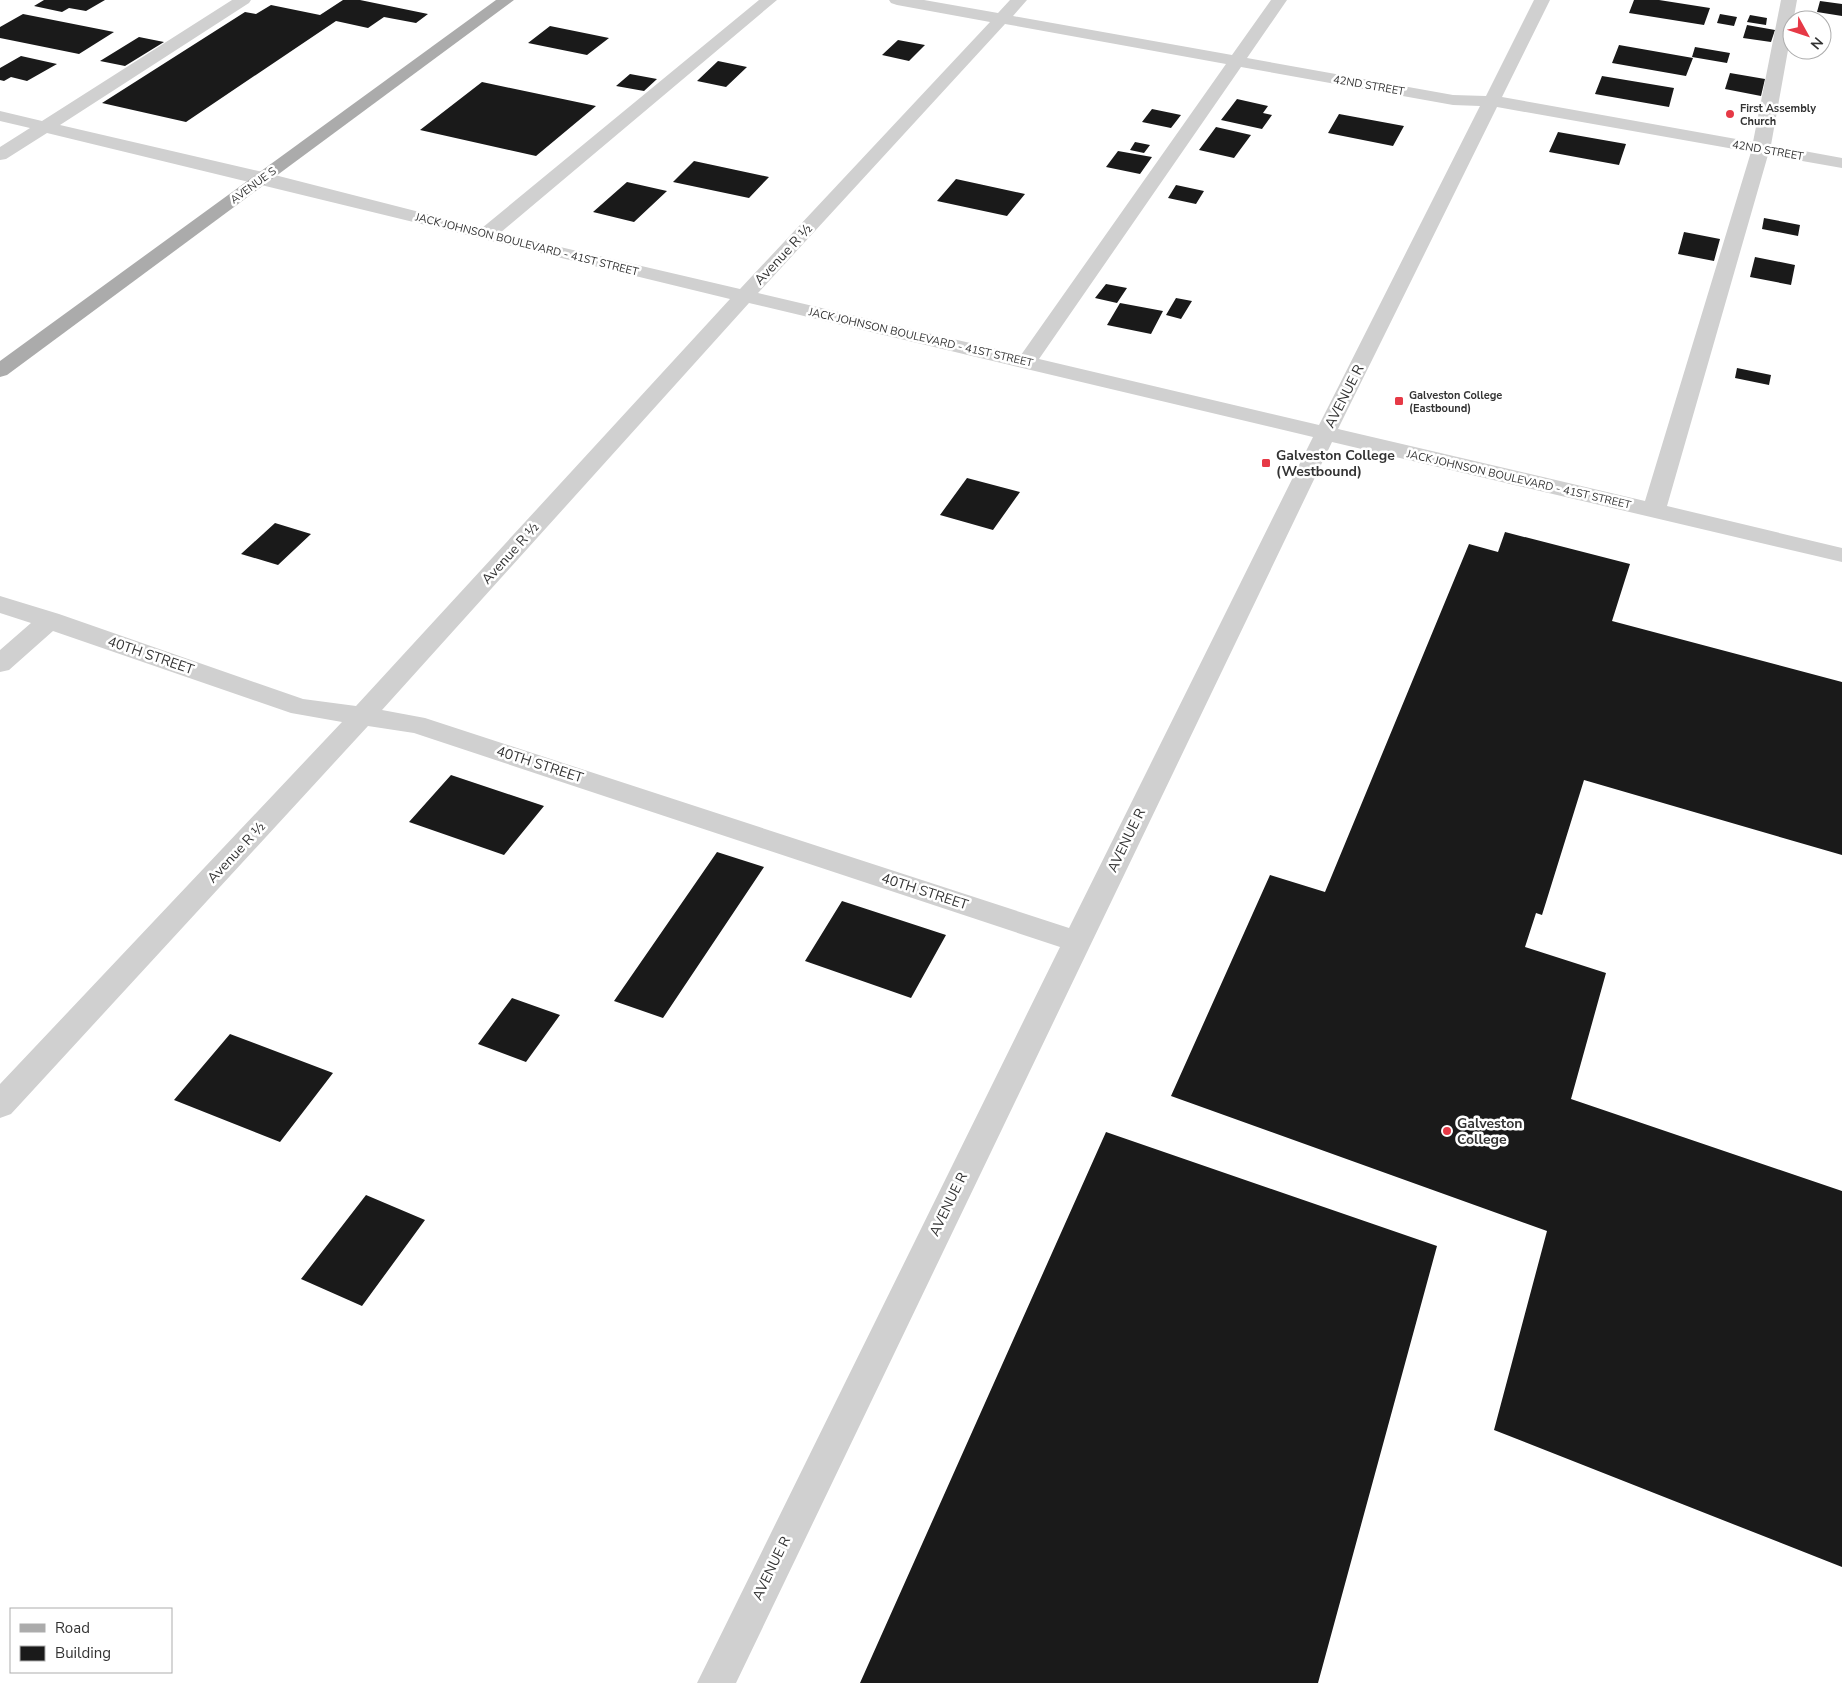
<svg xmlns="http://www.w3.org/2000/svg" width="1842" height="1683" viewBox="0 0 1842 1683" font-family="'Nunito Sans',sans-serif">
<style>
.building{fill:#1a1a1a}
.lines{fill:none;stroke-linecap:round;stroke-linejoin:round}
.minor{fill:#d0d0d0;fill-rule:evenodd}
.major{fill:#ababab;fill-rule:evenodd}
.poi-dot{fill:#e63946;stroke:#fff;stroke-width:2}
.labels{text-anchor:middle;stroke-width:5;stroke-linejoin:round;paint-order:stroke}
.far-street-label{font-size:11px;fill:#333;stroke:#fff}
.far-poi-label{font-size:11px;font-weight:bold;fill:#333;stroke:#fff;text-anchor:start}
.street-label{font-size:14px;fill:#333;stroke:#fff}
.poi-label{font-size:14px;font-weight:bold;fill:#333;stroke:#fff;text-anchor:start}
</style>
<rect width="100%" height="100%" fill="#fff"/>
<path class="building" d="M44,0h61l-19,11 -17,-3 -7,4 -28,-6z
M343,0h17l68,14 -12,9 -32,-6 -16,11 -32,-7 -150,101 -84,-19 143,-91 11,2 15,-9 49,10z
M1634,0h25l51,8 -6,17 -75,-12z
M1820,1l22,3v12l-25,-4z
M23,14l91,18 -35,22 -79,-16v-11z
M1720,14l17,3 -3,9 -17,-3z
M1750,15l17,3 -1,7 -19,-3z
M1747,25l28,5 -4,12 -28,-4z
M550,26l59,12 -22,17 -59,-12z
M139,37l25,5 -39,24 -25,-5z
M898,40l27,5 -16,16 -27,-6z
M1619,45l74,13 -7,18 -74,-13z
M1695,47l35,6 -3,10 -35,-6z
M21,56l36,8 -30,17 -16,-4 -7,4 -4,-1v-12z
M718,61l29,6 -21,20 -29,-6z
M1730,73l35,6 -4,17 -36,-7z
M630,74l27,5 -13,12 -28,-5z
M1602,76l72,12 -5,19 -74,-13z
M482,82l114,24 -60,50 -116,-26z
M1237,99l31,7 -5,7 9,2 -10,14 -41,-9z
M1152,109l29,6 -10,13 -29,-6z
M1339,114l65,12 -11,20 -65,-13z
M1216,127l35,8 -17,23 -35,-8z
M1558,132l68,12 -7,21 -70,-13z
M1135,142l15,3 -6,8 -14,-3z
M1118,151l34,6 -12,17 -34,-7z
M694,161l75,16 -20,21 -76,-16z
M956,179l69,15 -18,22 -70,-15z
M627,182l40,9 -33,31 -41,-10z
M1176,185l28,6 -8,13 -28,-6z
M1764,218l36,7 -2,11 -36,-7z
M1684,232l36,7 -6,22 -36,-7z
M1755,257l40,8 -4,20 -41,-8z
M1106,284l21,4 -10,15 -22,-5z
M1176,298l16,3 -11,18 -15,-4z
M1120,303l43,8 -12,23 -44,-9z
M1737,368l34,7 -2,10 -34,-7z
M967,478l53,14 -27,38 -53,-15z
M275,523l36,11 -33,31 -37,-11z
M1505,532l125,32 -18,57 230,61v173l-258,-75 -42,135 -6,-2 -11,34 81,26 -35,126 271,92v376l-348,-137 53,-199 -376,-135 99,-221 55,17 144,-348 29,8z
M451,775l93,31 -40,49 -95,-33z
M717,852l47,15 -101,151 -49,-17z
M842,901l104,34 -35,63 -106,-37z
M512,998l48,17 -34,47 -48,-18z
M230,1034l103,39 -53,69 -106,-42z
M1106,1132l331,114 -119,437h-458z
M366,1195l59,25 -63,86 -61,-27z"/>
<g class="lines">
<path class="minor" d="M232,0h19l-2,3 -189,122 203,47 219,56 277,-228h18l-277,233 240,56 250,-267 -93,-17 -6,-2 -2,-3h35l74,13 12,-13h17l-14,16 219,39 39,-55h16l-40,58 206,37 33,1 48,-96h16l-48,97 251,45 28,-142h16l-26,145 71,13v10l-74,-13 -101,351 175,42v14l-510,-120 -596,1241h-39l363,-736 -646,-214 -46,-7 -357,388 -11,4v-34l342,-362 -51,-9 -238,-82 -44,39 -9,2v-22l31,-27 -31,-10v-17l59,18 244,85 53,7 374,-407 -683,-166 -41,26 -6,1v-13l30,-19 -30,-7v-10l42,10zM1005,24l221,40 -205,291 -263,-62zM1241,67l212,38 27,1 -161,319 -280,-66zM1497,107l254,45 -106,349 -307,-72zM749,303l564,134 -244,491 -644,-210 -43,-8z"/>
<path class="major" d="M496,0h18l-507,375 -7,2v-16z"/>
</g>
<g class="poi-dot">
<circle cx="1730" cy="114" r="5"/>
<rect x="1394" y="396" width="10" height="10" rx="2.5"/>
<rect x="1261" y="458" width="10" height="10" rx="2.5"/>
<circle cx="1447" cy="1131" r="5"/>
</g>
<g class="labels">
<g class="far-street-label">
<text transform="translate(1369 85) rotate(10)" y="4">42ND STREET</text>
<text transform="translate(1768 150) rotate(10)" y="4">42ND STREET</text>
<text transform="translate(253 185) rotate(-36)" y="4">AVENUE S</text>
<text transform="translate(527 244) rotate(14)" y="4">JACK JOHNSON BOULEVARD - 41ST STREET</text>
<text transform="translate(921 337) rotate(13)" y="4">JACK JOHNSON BOULEVARD - 41ST STREET</text>
<text transform="translate(1519 479) rotate(13)" y="4">JACK JOHNSON BOULEVARD - 41ST STREET</text>
</g>
<g class="far-poi-label">
<text x="1740" y="112">First Assembly<tspan x="1740" dy="13">Church</tspan></text>
<text x="1409" y="399">Galveston College<tspan x="1409" dy="13">(Eastbound)</tspan></text>
</g>
<g class="street-label">
<text transform="translate(783 254) rotate(-47)" y="5">Avenue R ½</text>
<text transform="translate(1344 396) rotate(-63)" y="5">AVENUE R</text>
<text transform="translate(510 553) rotate(-48)" y="5">Avenue R ½</text>
<text transform="translate(151 655) rotate(19)" y="5">40TH STREET</text>
<text transform="translate(540 764) rotate(18)" y="5">40TH STREET</text>
<text transform="translate(1126 840) rotate(-64)" y="5">AVENUE R</text>
<text transform="translate(236 852) rotate(-47)" y="5">Avenue R ½</text>
<text transform="translate(925 891) rotate(18)" y="5">40TH STREET</text>
<text transform="translate(948 1204) rotate(-64)" y="5">AVENUE R</text>
<text transform="translate(771 1568) rotate(-64)" y="5">AVENUE R</text>
</g>
<g class="poi-label">
<text x="1276" y="460">Galveston College<tspan x="1276" dy="16">(Westbound)</tspan></text>
<text x="1457" y="1128">Galveston<tspan x="1457" dy="16">College</tspan></text>
</g>
</g>
<rect x="10" y="1608" width="162" height="65" fill="#ffffff" stroke="#adadad"/>
<rect x="20" y="1624" width="25" height="8" fill="#ababab" stroke="#adadad"/>
<text x="55" y="1633" font-size="15" fill="#333333">Road</text>
<rect x="20" y="1646" width="25" height="15" fill="#1a1a1a" stroke="#adadad"/>
<text x="55" y="1658" font-size="15" fill="#333333">Building</text>
<g transform="translate(1807 35) rotate(130)"><circle r="24" fill="#ffffff" stroke="#adadad"/>
<path d="M0-4L9 19L0 12L-9 19Z" fill="#e63946"/>
<text y="-8" font-size="14" font-weight="bold" text-anchor="middle" fill="#333333">N</text>
</g>
</svg>
